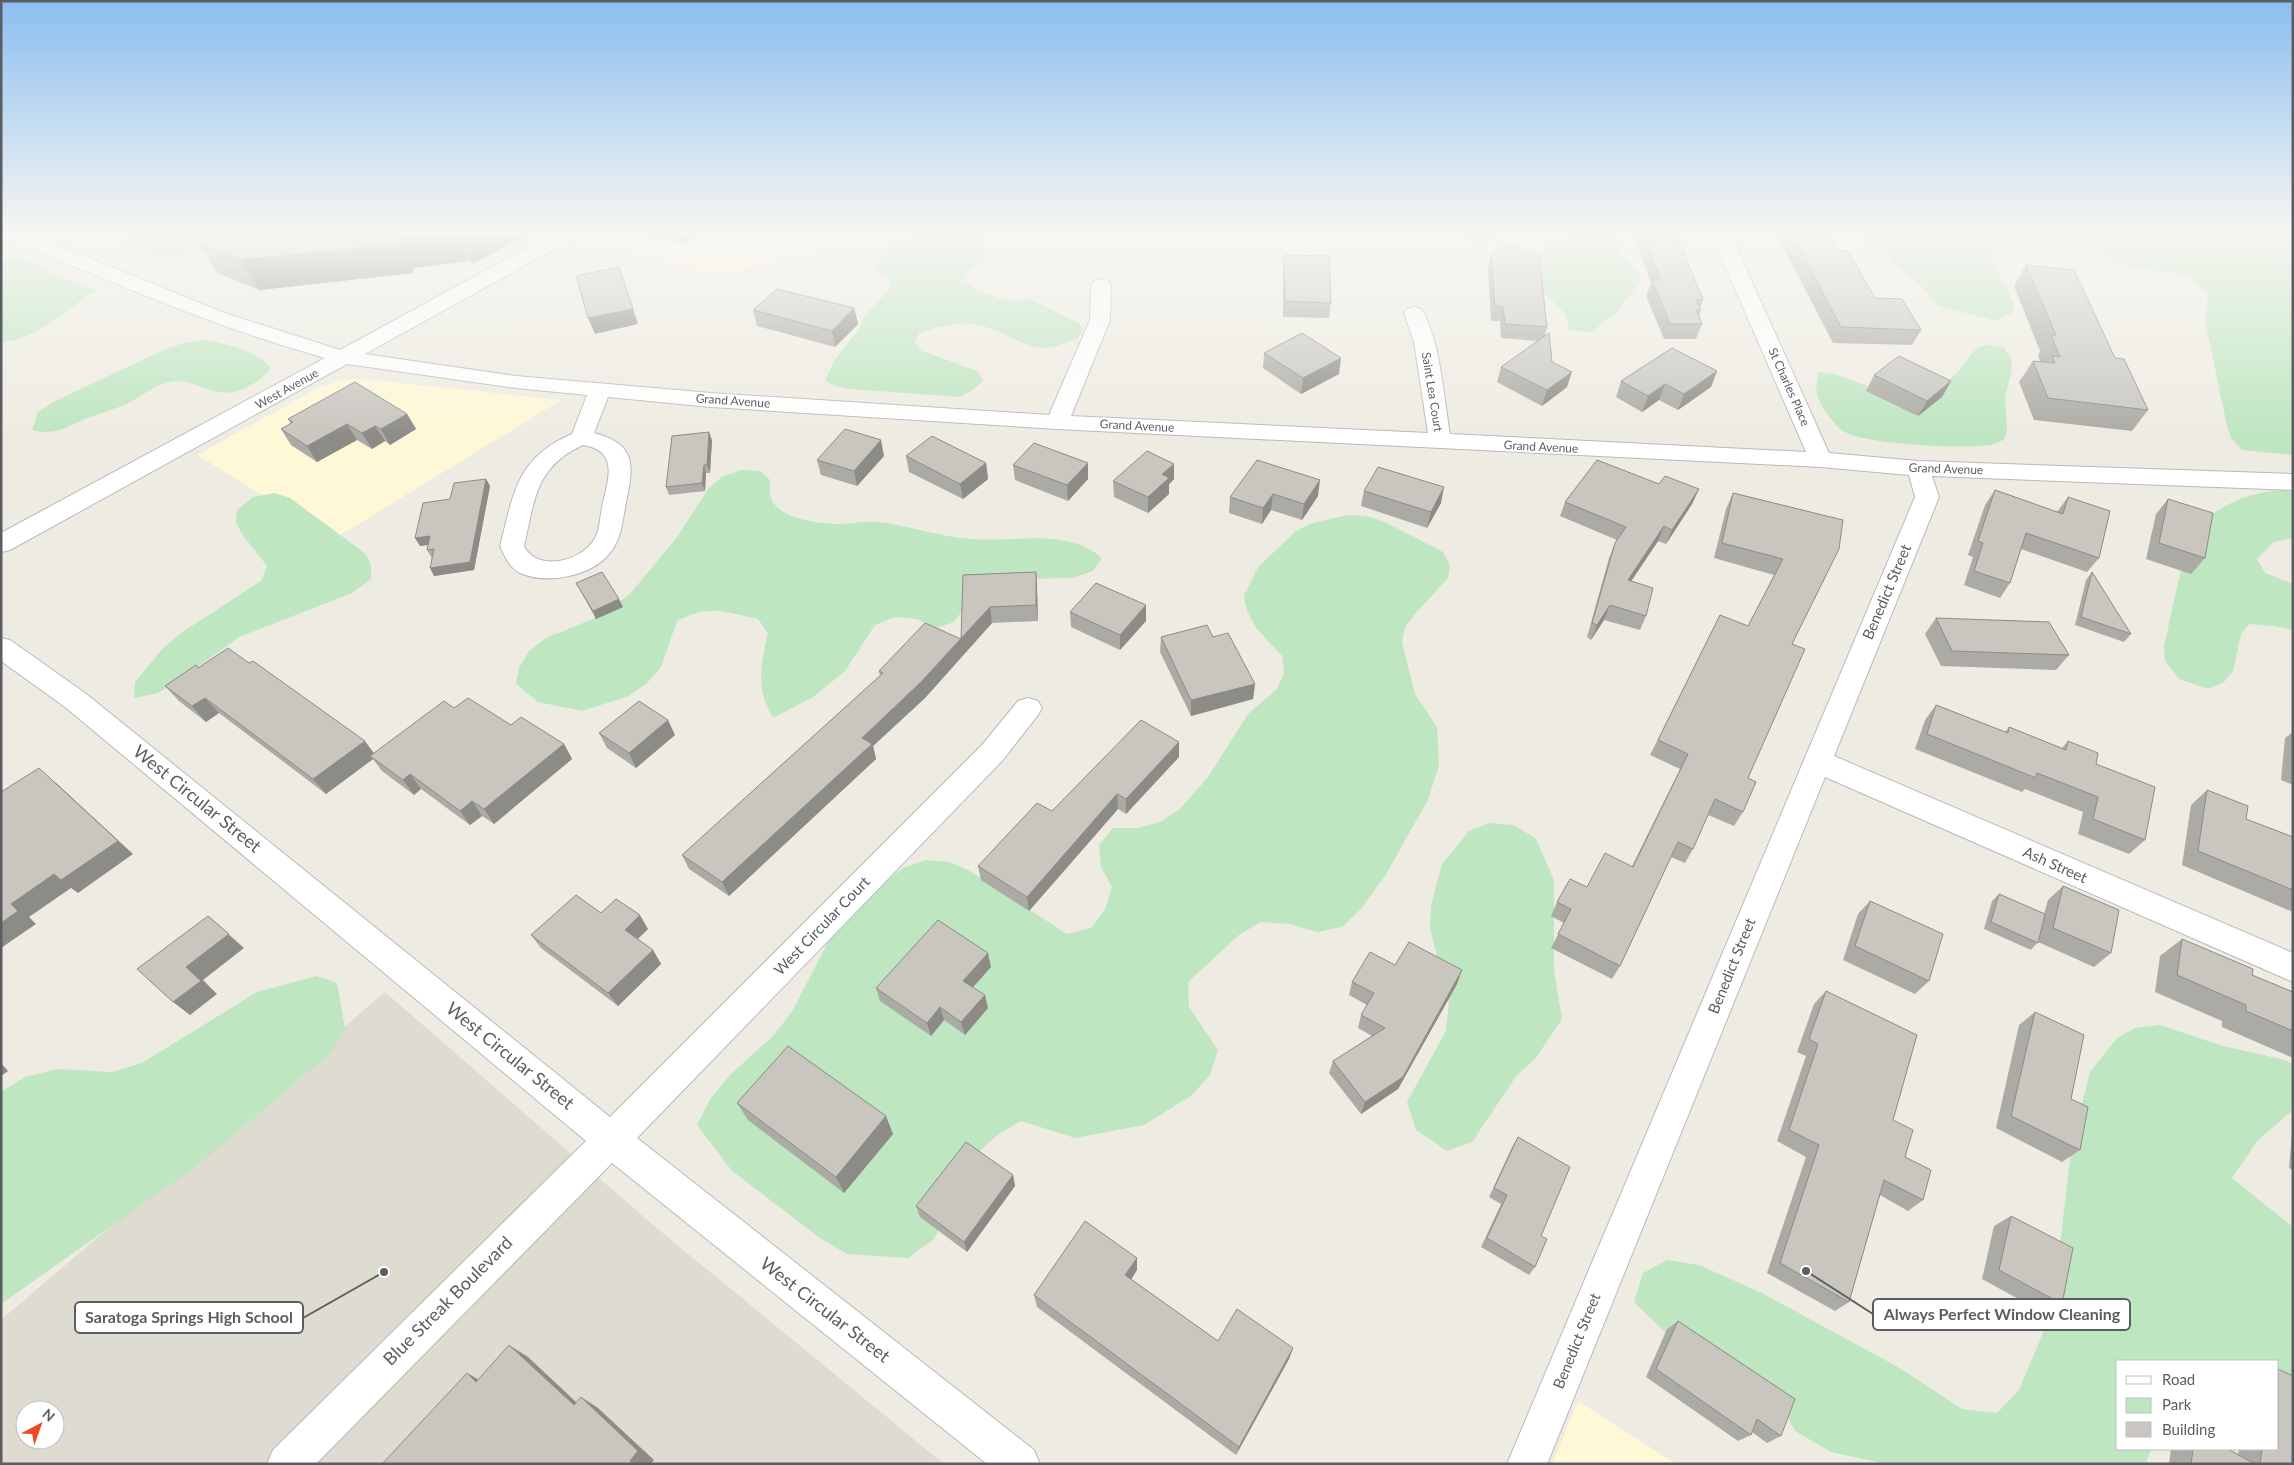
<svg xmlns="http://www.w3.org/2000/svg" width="2294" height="1465" viewBox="0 0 2294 1465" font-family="Lato,sans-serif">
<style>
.commercial{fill:#fef8d6}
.education{fill:#dedbd0;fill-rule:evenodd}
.green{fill:#bee6c1}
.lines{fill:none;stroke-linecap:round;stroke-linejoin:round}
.minor-casing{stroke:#b7b9bf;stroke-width:2}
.minor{fill:#fff;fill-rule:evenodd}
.wall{fill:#acaaa4}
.shaded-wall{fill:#8c8b86}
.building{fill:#c8c6bf;stroke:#8c8b86}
.labels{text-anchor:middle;stroke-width:4;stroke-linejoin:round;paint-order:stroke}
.far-street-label{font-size:12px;fill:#5a5e63;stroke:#fff}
.street-label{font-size:15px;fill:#5a5e63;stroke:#fff}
.near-street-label{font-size:18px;fill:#5a5e63;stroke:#fff}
.leader{fill:none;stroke:#5a5e63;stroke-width:2}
.callout-dot{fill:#5a5e63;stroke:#fff;stroke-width:2}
.callout{fill:#fff;stroke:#5a5e63;stroke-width:2}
.callout-label{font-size:16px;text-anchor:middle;font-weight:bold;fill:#5a5e63}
</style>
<rect width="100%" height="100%" fill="#eeece2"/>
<path class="commercial" d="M601,231h297l-182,45 -125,-39z
M344,379h19l198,21 -227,139 -137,-84 119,-66z
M1578,1401l98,63h-124z"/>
<path class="education" d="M385,992l268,233 291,239h-943v-144zM25,1410h30v30h-30z"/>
<path class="green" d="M130,231h156l-114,26 -14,-1 -37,-14z
M926,231h64l-11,9 10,17c-9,8 -21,12 -25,23l10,8 24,10 15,3 17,-2 49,24 4,7 -6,9c-10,3 -23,10 -33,9 -13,-1 -25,-7 -36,-12 -38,-18 -51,-15 -89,-3l-4,10 8,8 54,20 6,10 -10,9 -14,7 -109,-8 -16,-3 -9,-6 11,-22 24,-30 4,-11 24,-26 3,-10 -11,-6 -6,-8c10,-19 33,-27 52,-36z
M1455,231h43l-7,9 -15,1 -17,-4z
M1575,231h34l14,8 -3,16 18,17 3,8 -23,31 -27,21 -22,-2c0,-23 -23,-33 -39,-46l1,-26z
M1845,231h448v224l-51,-5 -11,-12 -4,-12 -22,-106 3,-25c-6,-8 -14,-16 -23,-19 -18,-6 -39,-5 -57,-10 -13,-3 -24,-11 -36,-14 -24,-5 -84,-14 -100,7l22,45 -1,8 -18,9 -57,-15 -15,-19 -33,-27 -17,-18z
M17,258l13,3 23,13 43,16c-25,17 -64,52 -95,52v-80z
M206,340c22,4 51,11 65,28 -12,15 -33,28 -53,24 -18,-4 -33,-15 -52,-9 -12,3 -23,12 -34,18 -12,7 -26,10 -39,15 -24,8 -34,21 -61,14l6,-18 17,-11 113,-53 20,-6z
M1986,344l18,4 7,11 1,10 -7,29 2,31 -2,10c-5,2 -10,5 -15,6 -26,4 -131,0 -150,-16 -8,-8 -20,-23 -23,-35 -2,-6 1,-16 1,-22l19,3 36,13 58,8 26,-23 19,-24z
M741,470l19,1 10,9c0,8 -1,15 3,22 9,17 49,22 66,22 13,0 26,-3 38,-2 32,3 62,15 94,17 43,4 95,-12 131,19l-9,13 -20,7 -65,1 -34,16 -20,27 -20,7 -17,-10 -22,-2 -20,8 -30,46 -32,26 -40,21c-18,-30 -12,-53 -5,-85l-10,-14c-35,-7 -48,-15 -81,2l-16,46 -14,16 -18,13 -47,15 -44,-9 -22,-18 3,-16 10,-17 17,-13 47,-19 36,-24 46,-55 34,-52 13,-11z
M2282,490l11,2v46l-19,4 -17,17 8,14 28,11v46l-19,-4 -25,-2 -8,10 -8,37 -9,11 -16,7 -29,-10 -14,-18 -1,-14c7,-28 19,-106 38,-124 22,-21 51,-31 80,-33z
M275,493l15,5 76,56 5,12v13l-19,14 -113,44 -59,43 -22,13 -24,5 1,-16 28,-34 18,-15 80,-52 6,-15 -25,-32 -6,-11 1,-13 16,-13z
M1348,515l19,1 20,7 56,29 7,13 -2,13 -33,36 -10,13 -3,15 13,52 22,33 2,38 -11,35 -43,76 -25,34 -18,17 -25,5 -28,-8 -28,-2 -22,13 -51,47 1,25 29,43 -8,25 -18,20 -48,30 -69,13 -54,-17 -25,15 -22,20 -40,83 -26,19 -61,-4 -27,-16 -88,-67 -35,-46 14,-27 19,-23 44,-40 19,-25 36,-70 32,-38 42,-34 23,-8 23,2 21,9 97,63 24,-6 14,-19 7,-22 -11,-20 -2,-22 14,-17h24l23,-6 20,-13 28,-32 40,-63 29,-25 7,-16 -2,-17 -26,-28 -9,-17 -3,-15 14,-29 37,-35 14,-8z
M1490,823l24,2 22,14 18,41v90l8,49 -27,40 -18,16 -45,67 -25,9 -31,-21 -9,-28 39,-71 3,-27 -19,-76 1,-23 11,-41 27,-33z
M317,976l20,7 8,45 -15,26 -135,113 -194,137v-212l24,-15 32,-8 55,3 30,-9 115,-71z
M2160,1025l63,21 62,14 8,4v46l-35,30 -26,38 61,49v151l-15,9v-26h-160v88h33l-5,15h-259l-56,-12 -36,-21 -21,-38 -103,-55 -37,-36 9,-29 24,-13 32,5 65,29 134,73 64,42 35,4 22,-23 33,-79 20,-168 18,-71 27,-34 18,-10z"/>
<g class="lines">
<defs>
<path id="minor" d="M1,231h22l199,81 118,38 218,-119h24l-2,4 -215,119 151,22 195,17 338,22 41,-95 1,-35 3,-4 7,-2 7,2 3,4 -1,35 -39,96 357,17 -14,-91 -10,-29 3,-4 7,-2 7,2c19,27 23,92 29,125l356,18 -96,-221h19l100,222 89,8 375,13v16l-361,-14 7,21 -105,259 459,197v29l-468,-205 -278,687h-40l408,-967 -6,-22 -88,-8 -764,-38 -346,-22 -103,-10 -14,36c47,12 38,37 31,75 -3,17 -4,32 -16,46 -18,22 -63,31 -89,19 -11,-6 -15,-16 -20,-27 14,-53 16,-88 72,-112l15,-39 -71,-7 -169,-24 -337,186 -9,2v-19l324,-175c-112,-31 -217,-78 -324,-122zM583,445c38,6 24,37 19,62 -2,10 -2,22 -7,31 -12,23 -58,35 -71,8 11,-47 11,-79 59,-101z
M1,638l9,2 75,53 525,424 372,-372 36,-44 10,-3 10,3 4,7 -4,7 -36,46 -365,377 397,312 6,14h-53l-375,-301 -296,301h-49l6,-14 313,-309 -521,-434 -64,-46z"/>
</defs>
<use href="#minor" class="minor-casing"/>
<use href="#minor" class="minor"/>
</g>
<path class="wall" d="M222,231h313l-63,33 -3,-3 -55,7 -1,5 -154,17 -42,-17 -18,-29z
M634,231h72l-22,14 -21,-9 -9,4z
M1632,231h43l28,69 -3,8 1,2 -2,7 3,7 -6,15h-32l-18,-43 5,-13z
M1775,231h52l11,19 37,48 46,32 -9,15 -79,-2z
M1284,255l47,48 -2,15 -46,-1v-47z
M1491,255l56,72 -2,8 7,27 15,25 -25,19 -45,-24 4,-15 36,-26 -36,-3 -1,-17h-9l-3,-52z
M2026,265l89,93 33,52 -16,21 -98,-11 -15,-38 14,-21h7l-2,-5 2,-5 -26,-65z
M854,308l4,16 -23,23 -78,-21 -4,-16z
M1264,353l75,21 -38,20 -38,-26z
M1717,371l-6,16 -33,23 -19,-10 -17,12 -26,-15 5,-16z
M1874,375l77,6 -9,16 -24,19 -52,-25z
M407,414l9,15 -26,16 -5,-4 -13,8 -15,-9 -40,22 -26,-17 -10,-16 10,-5 -3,-5z
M712,440l-2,33h-4l-1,18 -36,4 -3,-8z
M884,456l-27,30 -36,-11 -4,-15z
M906,456l80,7 2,16 -25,20 -54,-27z
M1257,460l61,36 -16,24 -31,-10 -9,14 -33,-11 1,-16z
M1013,465l75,14 -20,22 -53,-21z
M486,479l4,7 -16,84 -40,6 -2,-18 -5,-8 1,-5 -8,1 30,-47z
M1174,479l-5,5v10l-21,19 -34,-16 -1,-16z
M1659,484l40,5 -7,15 -26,40 -8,-3 -27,40 15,35 -6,14 -36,-10 -13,20 -4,-3 22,-79 6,-15 2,-3 -57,-24 5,-14z
M1995,490l62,22 11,-15 31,61 -12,14 -66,-23 -11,34 -10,15 -36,-13 9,-28 -5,-2 17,-50z
M1364,491l77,12 -14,25 -66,-22z
M1733,493l110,27 -51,124 -44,134 -5,34 -9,14 -26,-11 -15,34 -8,14 -14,-6 -51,109 -8,13 -61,-31 13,-25 -13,-7 6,-14 30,-15 45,-21 48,-97 -30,-14 70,-140 28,11 26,-51 -60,-17 12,-49z
M2168,499l37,59 -14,16 -45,-15 10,-45z
M1036,572l1,16 1,33 -46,2 -67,75 -52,48 3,13 -147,137 -40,-27 -7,-14 198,-179 -1,-5 82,-32 2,-64z
M2092,572l39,62 -7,8 -49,-17 11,-45z
M576,583l47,24 -27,12z
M1146,605v16l-26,29 -49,-23 -1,-15z
M1936,618l133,37 -13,15 -115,-4 -16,-32z
M1161,637h52l42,47 -2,15 -62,17 -31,-64z
M198,668l176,85 80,-45 57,17 53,19 8,15 -78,65 -12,-8 -12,9 -49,-36 -7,6 -32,-24 -9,-12 -47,35 -107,-81 -13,9 -27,-21 -14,-15z
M1936,705l69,27 4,-5 53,21 6,-7 28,23 49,76 -16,14 -51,-20 5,-22 -58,-23 -3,3 -107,-43 10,-29z
M2293,732v53l-12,-5 4,-42z
M599,733l76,2 -39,33 -29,-20z
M1179,742v15l-53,57 -8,-5 -89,102 -48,-31 -3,-14 74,-55z
M2207,790l39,29 47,18v75l-111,-47 9,-60z
M2063,886l48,67 -17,14 -56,-25 -7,8 -47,-21 8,-28 7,-7 45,20 4,-14z
M1870,901l59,80 -14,13 -72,-34 15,-46z
M601,913l47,16 -10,10 15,11 8,14 -43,42 -77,-58 -10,-13z
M2182,939l70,36 41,17v66l-71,-31v-6l-67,-29 5,-36z
M1395,965l62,19 -59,105 -37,25 -32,-41 4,-12 39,-25 -14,-8 3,-13 6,-10 -18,-10 3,-13z
M991,967l-18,20 15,21 -23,27 -21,-15 -13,16 -51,-35 -4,-13z
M1826,991l67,129 12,37 18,43 -15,11 -28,-16 -31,107 -14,9 -68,-38 39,-116 -29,-16 29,-85 -9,-4 17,-48z
M2035,1012l36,87 9,51 -18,12 -66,-34 23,-103z
M737,1103l156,31 -49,59 -96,-73z
M2293,1122v48l-4,-2z
M1518,1137l23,99 -6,31 -6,8 -48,-28 20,-43 -12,-7 23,-50z
M1013,1175l2,11 -48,66 -47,-35 -4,-11z
M2011,1216l51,88 -18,9 -62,-34 12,-53z
M1137,1258v12l-6,9 87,62 75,7 -4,11 -53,96 -199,-148 -3,-12z
M1678,1321l103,115 -14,7 -15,-11 -1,3 -13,6 -92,-64 21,-48z
M2171,1449h57l10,5 1,-5h39l15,15h-124z"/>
<path class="shaded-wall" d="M464,231h71l-63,33 -13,-30z
M651,231h11l1,5 -9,4z
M680,231h26l-22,14z
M456,232l13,29 -55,7 -1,5 -154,17 -18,-30z
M619,267l19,57 -43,10 -7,-16z
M854,308l4,16 -23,23 -3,-16z
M1341,358l-2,16 -38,20 2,-16z
M1717,371l-6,16 -33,23 6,-16z
M1572,372l-5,15 -25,19 5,-16z
M1951,381l-9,16 -24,19 9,-15z
M1665,384l-6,16 -17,12 6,-16z
M407,414l9,15 -26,16 -9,-16z
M347,424l10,16 -40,22 -10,-16z
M375,426l10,15 -13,8 -10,-16z
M709,432l3,8 -2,33 -3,-8z
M881,440l3,16 -27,30 -3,-15z
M986,463l2,16 -25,20 -3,-15z
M1088,463v16l-20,22 -1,-16z
M1174,464v15l-5,5v10l-21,19v-16l14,-23z
M704,465l2,8 -1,18 -3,-8z
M486,479l4,7 -16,84 -40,6 -4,-8z
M1320,480l-2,16 -16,24 2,-16z
M1444,487l-3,16 -14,25 4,-16z
M1699,489l-7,15 -26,40 6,-14z
M1273,494l-2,16 -9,14 1,-16z
M1664,526l-6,15 -36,54 6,-15z
M430,536l4,8 -14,2 -5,-8z
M1036,572l1,16 1,33 -2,-16z
M619,599l4,8 -27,12 -3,-8z
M1146,605v16l-26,29v-15z
M1610,605l-6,15 -13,20 6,-15z
M990,607l2,16 -67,75 -52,48 3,13 -147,137 -7,-14 140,-144 59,-56z
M1255,684l-2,15 -62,17v-16z
M205,698l14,15 -13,9 -14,-16z
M668,720l7,15 -39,33 -7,-15z
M365,741l11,15h-6l3,3 -47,35 -13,-15z
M1179,742v15l-53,57v-15z
M564,744l8,15 -78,65 -10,-15z
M410,774l11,15 -7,6 -11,-15z
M55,782l78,72 -55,39 -7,-5 -42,29 7,7 -35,24v-25l10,-19z
M1117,794l1,15 -89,102 -2,-14z
M472,801l10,15 -12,9 -10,-14z
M640,915l8,14 -15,14 -8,-13z
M208,916l36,32 -41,32 14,14 -27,21 -17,-13 13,-35z
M653,950l8,14 -43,42 -10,-13z
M988,953l3,14 -25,28 -3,-14z
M1462,970l-5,14 -59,105 -37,25 4,-12z
M985,995l3,13 -23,27 -4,-13z
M940,1007l4,13 -13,16 -4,-13z
M1,1063l7,8 -7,5z
M886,1116l7,18 -49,59 -8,-16z
M1013,1175l2,11 -48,66 -3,-10z
M1137,1258v12l-11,18 -1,-13z
M509,1345l19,12 63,59 -17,-11z
M1293,1348l-4,11 -53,96 3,-8z
M467,1373l21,12 -12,-3z
M581,1397l17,11 56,52 -3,4h-19z"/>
<path class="building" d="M222,231h242l-5,3 -3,-2 -57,7 -1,5 -157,16 -42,-16z
M1643,231h32l28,69h-7l5,10h-5l6,14h-32l-18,-44h8z
M1790,231h37l11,19 10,1 27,47 27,1 19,31 -80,-3z
M1509,244l30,13 8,70 -42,-3 -2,-17 -8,-1 -4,-51z
M1284,255l45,1 2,47 -46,-2z
M2026,265l48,5 41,88 9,1 24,51 -100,-12 -15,-37 22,2 -3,-7 8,1 -9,-22h5z
M619,267l14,42 -45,9 -12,-42z
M777,289l77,19 -22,23 -79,-21z
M1302,333l39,25 -38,20 -39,-25z
M1549,333l3,29 20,10 -25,18 -46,-23z
M1672,348l45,23 -33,23 -19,-10 -17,12 -27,-15z
M1899,356l52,25 -24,20 -53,-26z
M355,382l52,32 -26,15 -6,-3 -13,7 -15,-9 -40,22 -26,-17 12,-7 -5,-3z
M845,429l36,11 -27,31 -37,-11z
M709,432l-2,33h-3l-2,18 -36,4 6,-51z
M932,436l54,27 -26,21 -54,-28z
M1034,443l54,20 -21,22 -54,-20z
M1147,451l27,13 -12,10 7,4 -21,19 -35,-16z
M1257,460l63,20 -16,24 -31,-10 -10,14 -33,-11z
M1597,460l62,24 6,-8 34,13 -27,41 -8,-4 -36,54 25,8 -7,28 -36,-11 -13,20 -5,-2 23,-80 11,-16 -61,-25z
M1378,467l66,20 -13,25 -67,-21z
M486,479l-16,83 -40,6 4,-19 -7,1 3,-14 -15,2 8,-35 27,-4 4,-16z
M1995,490l68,24 5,-17 42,14 -11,47 -73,-25 -16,50 -36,-12 9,-28 -5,-2z
M1733,493l110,27 -4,29 -47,95 13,5 -57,129 8,4 -13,30 -28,-13 -22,50 -15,-7 -58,124 -62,-32 13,-25 -14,-7 13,-23 17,8 18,-34 28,14 55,-113 -30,-14 62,-125 28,11 35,-67 -61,-16z
M2168,499l45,14 -8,45 -46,-15z
M602,572l17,27 -26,12 -17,-28z
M1036,572v33l-46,2 -69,75 -59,56 10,6 -150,138 -40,-27 201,-182 -4,-2 46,-48 36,16 2,-64z
M2092,572l39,62 -50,-17z
M1096,583l50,22 -26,30 -50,-23z
M1936,618l113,4 20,33 -117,-4z
M1207,625l6,12 15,-4 27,51 -64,16 -30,-63z
M228,648l21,15 4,-2 112,80 -52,38 -108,-81 -13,8 -27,-20 31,-21 2,3z
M468,698l43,27 10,-8 43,27 -80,65 -12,-8 -12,10 -50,-37 -7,6 -33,-24 74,-55 10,7z
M639,701l29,19 -39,33 -30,-20z
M1936,705l72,28 1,-6 57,23 2,-9 30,12 -2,11 59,23 -10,53 -52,-21 5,-22 -61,-24 -1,5 -109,-44z
M1141,720l38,22 -53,57 -9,-5 -90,103 -49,-31 59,-63 15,8z
M39,768l79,73 -57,39 -7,-6 -43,30 7,7 -17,12v-131z
M2207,790l41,16 -2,13 47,18v53l-95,-39z
M2063,886l56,24 -8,43 -58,-25z
M1999,894l46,20 -7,29 -47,-21z
M576,895l25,18 15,-14 24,16 -15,15 28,20 -45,43 -77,-58z
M1870,901l73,33 -14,47 -74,-35z
M208,916l21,18 -43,33 15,14 -28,21 -36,-33z
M938,920l50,33 -25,28 22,14 -24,27 -21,-15 -13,16 -51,-35z
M2182,939l71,30 -1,6 41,17v39l-47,-20v-6l-69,-30z
M1409,942l53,28 -59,107 -38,25 -32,-41 52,-33 -24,-13 13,-22 -22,-11 18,-30 25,13z
M1826,991l91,44 -24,85 20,10 -8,27 26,13 -8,30 -39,-20 -35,122 -69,-39 39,-118 -30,-15 29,-86 -9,-5z
M2035,1012l49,23 -13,64 17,8 -8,43 -69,-34z
M788,1046l98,70 -50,61 -99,-74z
M1518,1137l52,30 -29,69 6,3 -12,28 -48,-29 20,-43 -13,-7z
M966,1142l47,33 -49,67 -48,-36z
M2011,1216l62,32 -11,56 -63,-34z
M1085,1221l52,37 -12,17 93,66 19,-32 56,39 -54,99 -205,-152z
M1678,1321l117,78 -14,37 -24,-17 -6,16 -95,-66z
M509,1345l65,60 7,-8 57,54 -8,10 2,3h-250l85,-91 9,9z
M2278,1369l15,7v88h-33l2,-15h16z
M2193,1449h35l27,15h-64z"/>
<linearGradient id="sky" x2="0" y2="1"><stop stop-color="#8bbef1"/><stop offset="0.53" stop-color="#f7f6f2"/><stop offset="1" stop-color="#f7f6f2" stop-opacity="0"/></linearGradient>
<rect width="2294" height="437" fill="url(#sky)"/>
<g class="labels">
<g class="far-street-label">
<text transform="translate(1789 387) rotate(66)" y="4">St Charles Place</text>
<text transform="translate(287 389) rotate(-29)" y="4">West Avenue</text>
<text transform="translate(1432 392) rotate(81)" y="4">Saint Lea Court</text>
<text transform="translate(733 401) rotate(4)" y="4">Grand Avenue</text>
<text transform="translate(1137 426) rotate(3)" y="4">Grand Avenue</text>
<text transform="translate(1541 447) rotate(3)" y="4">Grand Avenue</text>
<text transform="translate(1946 469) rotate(2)" y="4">Grand Avenue</text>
</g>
<g class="street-label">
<text transform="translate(1887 592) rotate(-67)" y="5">Benedict Street</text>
<text transform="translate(2055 865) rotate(24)" y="5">Ash Street</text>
<text transform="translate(822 926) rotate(-46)" y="5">West Circular Court</text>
<text transform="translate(1732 966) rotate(-68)" y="5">Benedict Street</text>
<text transform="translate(1577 1341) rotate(-68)" y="5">Benedict Street</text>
</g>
<g class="near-street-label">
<text transform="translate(197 799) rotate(39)" y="6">West Circular Street</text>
<text transform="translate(510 1056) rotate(39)" y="6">West Circular Street</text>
<text transform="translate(448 1301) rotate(-45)" y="6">Blue Streak Boulevard</text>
<text transform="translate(825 1310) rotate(38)" y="6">West Circular Street</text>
</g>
</g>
<path class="leader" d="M1806 1271L1873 1314M384 1272L303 1318"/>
<g class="callout-dot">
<circle cx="1806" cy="1271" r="5"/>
<circle cx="384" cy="1272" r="5"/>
</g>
<g class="callout">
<rect x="1873" y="1299" width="257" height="31" rx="5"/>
<rect x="75" y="1302" width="228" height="31" rx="5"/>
</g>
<g class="callout-label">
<text x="2002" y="1320">Always Perfect Window Cleaning</text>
<text x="189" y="1323">Saratoga Springs High School</text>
</g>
<rect width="2294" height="1465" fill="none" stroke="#5a5e63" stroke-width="5"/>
<rect x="2116" y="1360" width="162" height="90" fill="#ffffff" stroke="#bdbfc1"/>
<rect x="2126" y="1376" width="25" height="8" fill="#ffffff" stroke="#bdbfc1"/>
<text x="2162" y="1385" font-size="15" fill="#5a5e63">Road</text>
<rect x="2126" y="1398" width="25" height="15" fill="#bee6c1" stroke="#bdbfc1"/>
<text x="2162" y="1410" font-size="15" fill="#5a5e63">Park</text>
<rect x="2126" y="1422" width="25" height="15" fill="#c8c6bf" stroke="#bdbfc1"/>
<text x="2162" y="1435" font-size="15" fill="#5a5e63">Building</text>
<g transform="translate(40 1425) rotate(41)"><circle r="24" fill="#ffffff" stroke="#bdbfc1"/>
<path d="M0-4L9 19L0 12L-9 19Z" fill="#ec4929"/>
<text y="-8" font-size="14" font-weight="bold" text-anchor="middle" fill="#5a5e63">N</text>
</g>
</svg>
